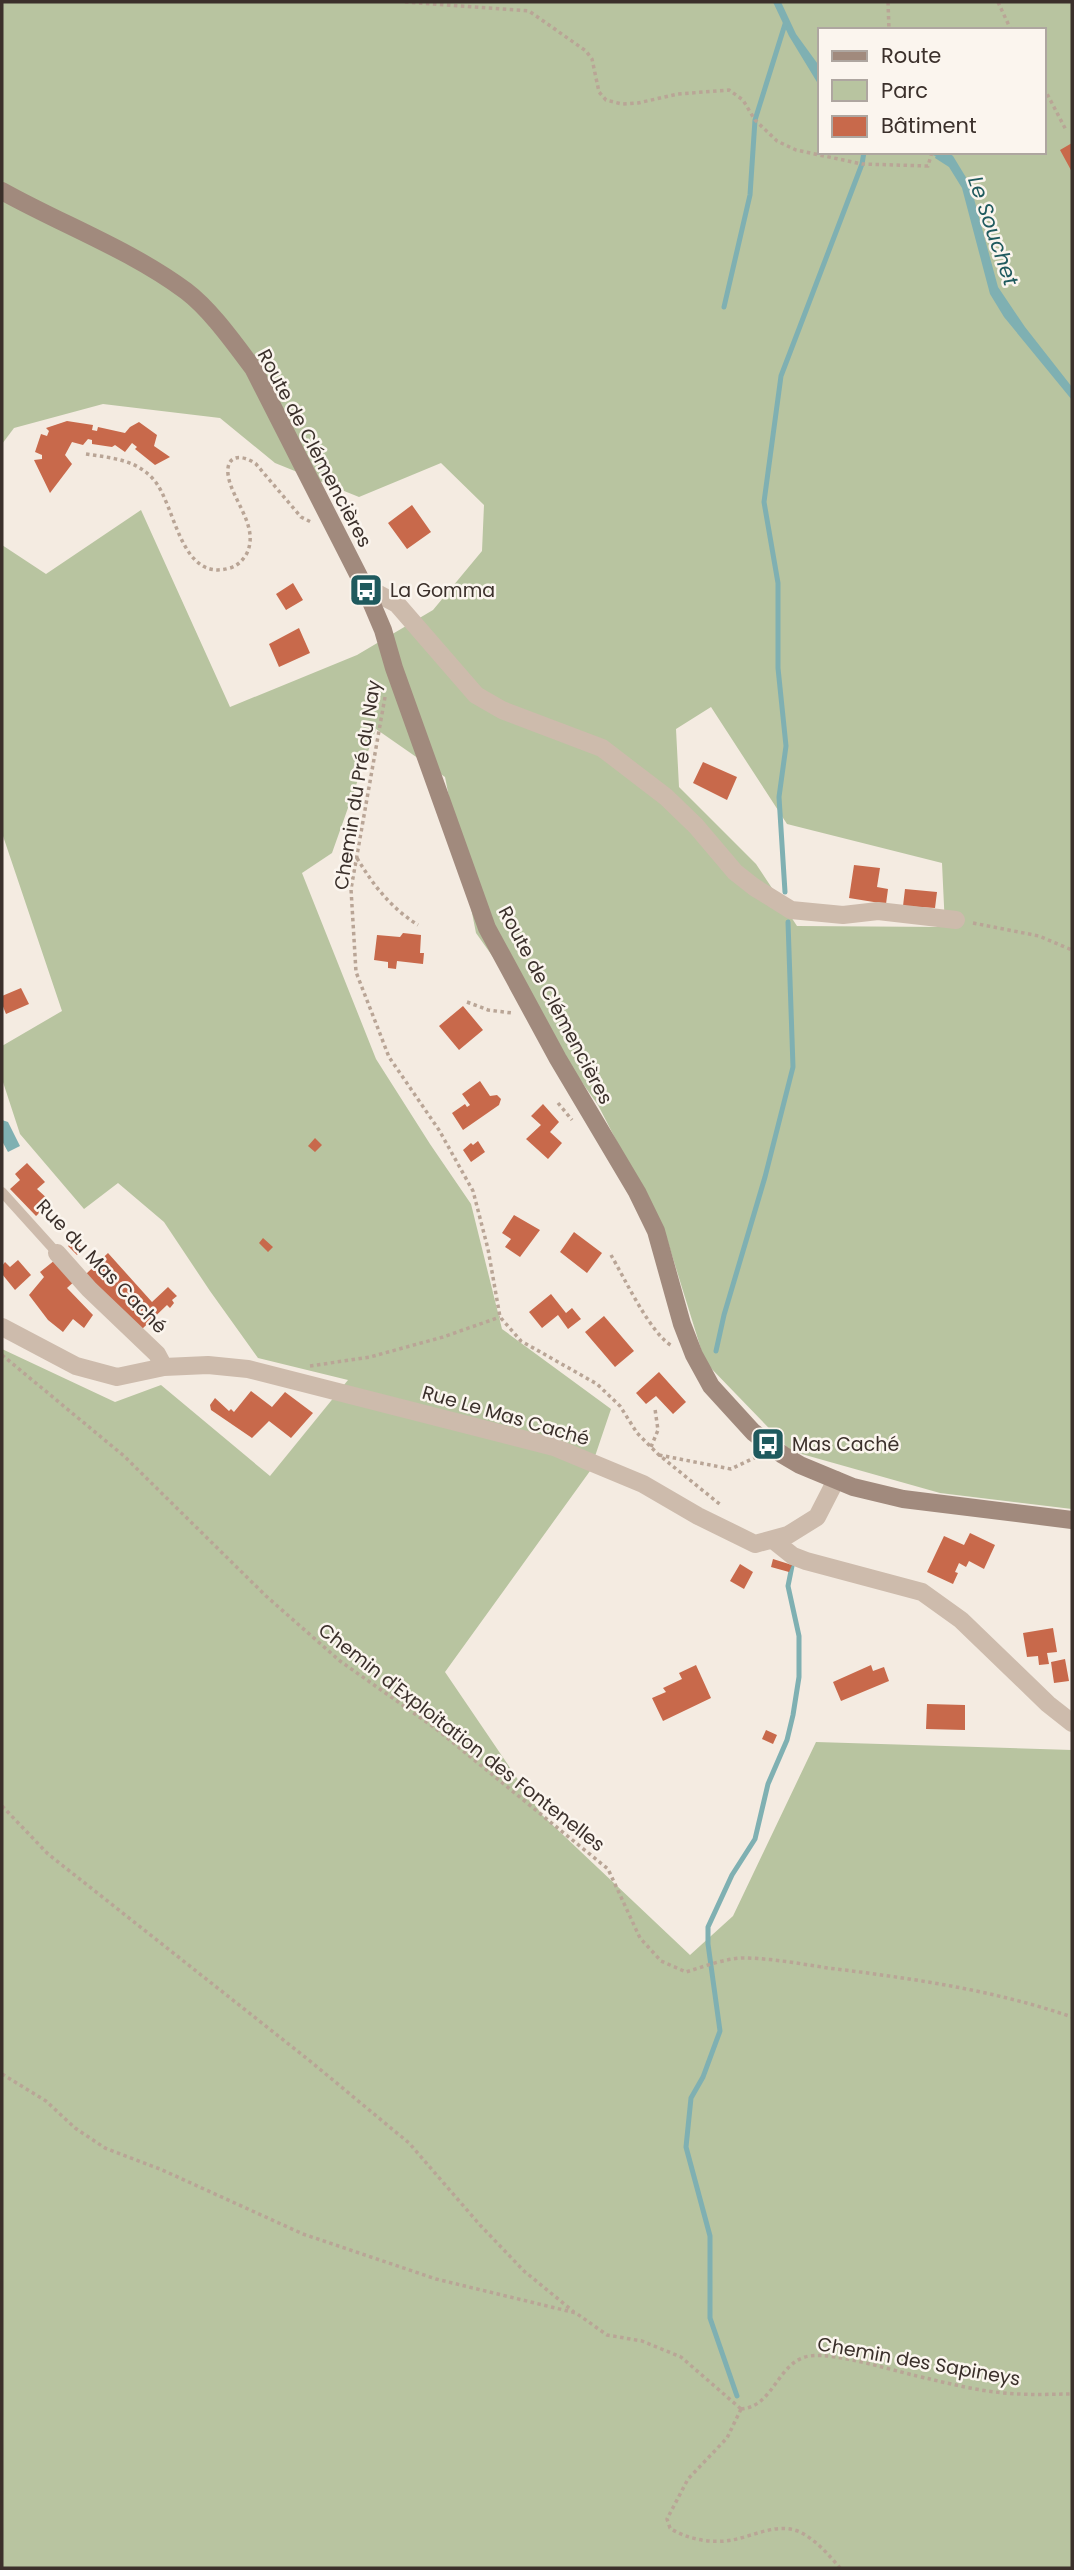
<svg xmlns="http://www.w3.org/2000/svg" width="1074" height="2570" viewBox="0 0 1074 2570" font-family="Poppins,sans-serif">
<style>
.green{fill:#b8c4a0;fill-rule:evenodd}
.water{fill:#7fb0b2}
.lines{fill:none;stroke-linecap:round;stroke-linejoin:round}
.stream{stroke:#7fb0b2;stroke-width:5}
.building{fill:#c8694b}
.path{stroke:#b9a596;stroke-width:3.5;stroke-dasharray:3.5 3.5;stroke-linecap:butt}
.lane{stroke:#cdbbac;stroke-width:10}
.street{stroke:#cdbbac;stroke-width:18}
.secondary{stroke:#a18a7d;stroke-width:18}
.labels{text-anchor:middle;stroke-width:5;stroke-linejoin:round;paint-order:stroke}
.street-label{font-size:19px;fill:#3b302b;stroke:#fbf5ee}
.poi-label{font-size:19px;fill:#3b302b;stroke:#fbf5ee;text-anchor:start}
.water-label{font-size:21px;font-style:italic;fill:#1f5a5e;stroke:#fbf5ee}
</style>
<rect width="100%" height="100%" fill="#f4ebe1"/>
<path class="green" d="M2,2h1070v1507l-132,-16 -149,-42 -86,-89 -38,-123 -69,-134 -122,-172 -31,-156 -69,-48 -44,124 -30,20 74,186 54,85 41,60 31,125 109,80 -21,62 -145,201 97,143 148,140 43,-39 83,-174 256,8v818h-1070v-1219l113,53 46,-17 109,91 78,-96 -90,-22 -48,-67 -46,-69 -46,-39 -34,26 -64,-75 -18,-55v-33l60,-35 -60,-178v-288l44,29 95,-64 89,197 127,-52 76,-45 49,-59 2,-46 -43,-42 -82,34 -84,-34 -55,-45 -117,-14 -89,24 -12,16zM820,30h224v122h-224zM711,707l76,117 155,39 3,64 -148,-1 -41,-62 -77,-77 -3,-58z"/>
<path class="water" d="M773,2h8l15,32 24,33v20l-31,-51z
M937,152h11l5,4 17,28 28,103 27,40 47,60v13l-68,-83 -14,-23 -28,-106 -13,-21 -14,-9z
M2,1120l6,2 12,24 -12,6 -6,-11z"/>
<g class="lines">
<path class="stream" d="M931,152l11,3
M724,307l26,-112 5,-75 31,-99
M785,892l-6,-95 7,-51 -8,-78v-85l-14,-81 17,-126 81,-212 2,-12
M716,1351l8,-36 41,-138 28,-110 -5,-145
M737,2396l-27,-78v-82l-24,-89 5,-49 12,-21 17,-46 -12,-87v-17l24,-52 23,-36 13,-55 19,-44 6,-25 6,-38v-41l-11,-50 4,-20"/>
</g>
<path class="building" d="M1072,143v29l-12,-22z
M67,421l26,4 -1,5 5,1 1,-4 27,6 5,-6 9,-5 18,13 -3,11 16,11 -15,8 -20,-16 2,-2 -5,-4 -7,9 -10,-7 -3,2 -20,-3v-4l-4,-1 -5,6 -11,-3 -7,13 7,9 -22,29 -16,-33 8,-1v-4l-7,-3 6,-18 6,2 2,-5 -3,-3z
M412,505l19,27 -24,17 -19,-26z
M293,583l10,17 -17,10 -10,-16z
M299,628l11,25 -31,14 -10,-23z
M703,762l34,15 -10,23 -34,-17z
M854,865l26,3 -3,19 11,2 -2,15 -37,-6z
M905,889l32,3 -2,16 -32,-2z
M403,933l18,2 -1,18h4l-1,11 -26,-3 -1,8 -8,-1v-6l-14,-2 3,-25 23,2z
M21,988l8,16 -23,10 -4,-10v-8z
M463,1006l20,24 -24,20 -20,-24z
M480,1081l10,15 7,-1 4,4 -2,6 -36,25 -11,-17 13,-9 2,3 3,-2 -8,-11z
M543,1104l16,18 -9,10 12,11 -14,16 -22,-20 15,-14 -10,-9z
M315,1138l7,7 -7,7 -7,-6z
M478,1141l7,11 -14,10 -8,-12 8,-7 2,2z
M27,1163l18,19 -8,7 14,13 -15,14 -26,-27 10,-9 -5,-6z
M514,1215l26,15 -20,27 -15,-10 6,-8 -9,-6z
M574,1232l28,21 -15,20 -27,-21z
M263,1238l10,9 -5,5 -9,-9z
M75,1240l8,9 -6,6 -9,-9z
M108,1253l44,49 16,-15 9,9 -5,4 2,3 -4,5 -3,-3 -26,25 -55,-56z
M18,1260l13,15 -16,15 -13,-16v-8l3,-4 5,5z
M55,1260l21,20 -9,8 26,27 -9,13 -11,-9 -10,13 -15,-12 -19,-25 15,-18 -4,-5z
M551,1294l15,19 6,-5 9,11 -13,10 -10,-14 -16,13 -13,-16z
M604,1316l30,35 -19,16 -30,-35z
M659,1372l27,30 -13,12 -17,-18 -10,8 -10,-11z
M251,1391l21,16 13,-15 28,21 -22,25 -22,-17 -17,17 -41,-28 -1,-5 5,-7 14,13 2,-2 3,3z
M970,1533l25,12 -11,24 -15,-8 -3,6 -7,-4 -4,9 3,1 -5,11 -26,-12 17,-36 20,9z
M773,1559l19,6 -3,7 -18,-5z
M740,1564l13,8 -9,17 -14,-8z
M1053,1628l4,24 -10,1 2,11 -10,1 -1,-9 -11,1 -4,-24z
M1065,1659l4,22 -15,2 -3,-21z
M696,1665l15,33 -48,23 -11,-23 14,-6 -3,-4 19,-9 -3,-6z
M871,1665l2,6 11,-4 5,14 -48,20 -8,-19z
M927,1704l38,1v25l-39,-1z
M766,1730l11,5 -4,9 -11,-5z"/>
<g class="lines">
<path class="path" d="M405,2l124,9 57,40 6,8 7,33 7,8 16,4 16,-1 40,-9 51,-4 14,10 12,20 22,21 19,9 66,14 66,2 4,-14
M888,2l1,28
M998,2l13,28
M1044,88l22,42
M86,454c25,4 50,5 68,26 22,26 26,103 76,88 7,-2 12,-7 16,-13 15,-28 -15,-55 -18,-81 -2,-21 16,-19 28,-10l45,53 10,5
M385,697l-34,192 5,83 33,85 50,73 34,61 15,58 12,68 21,24 76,43 23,22 17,27 22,22 63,51
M357,858c16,27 34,50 61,67
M973,923l66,13 33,14
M467,1002l21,8 24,3
M558,1103l14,17
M611,1255c14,24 39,78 61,91
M2,1355l122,101 142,140 74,65 95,67 173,141 32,69 21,23 25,11c20,-6 42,-15 62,-14 27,1 54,6 80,10 82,10 166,22 244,49
M310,1366l60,-9 73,-20 57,-20
M651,1447l7,-17 -3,-21
M659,1455l72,14 25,-12
M2,1806l46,48 262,207 99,82 71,82 44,46 50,41
M2,2074l44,27 29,27 30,20 55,21 143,65 133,45 140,34 31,22 35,6 39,16 60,52
M741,2409c33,-2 37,-49 69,-53 27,-4 90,17 120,23 28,7 60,14 89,15 18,1 36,0 53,0
M741,2409l-14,29 -39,41 -21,40 3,9c16,11 42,16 62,12 22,-4 46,-18 68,-8 16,8 29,23 40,36"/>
<path class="lane" d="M2,1192l55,61"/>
<path class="street" d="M366,590l7,1 24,13 79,91 26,15 100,38 64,49 30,29 39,46 19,15 37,23 52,5 35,-4 78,9
M57,1253l32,36 68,65 7,13
M2,1327l74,39 41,11 47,-10 44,-2 40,4 306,78 89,37 55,32 57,28 33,-9 29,-18 19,-37
M773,1540l20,16 13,5 116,31 39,28 87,84 24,19"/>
<path class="secondary" d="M2,191c61,34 127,58 184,100 25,19 48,52 67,77l113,222 17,40 11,38 93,260 71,131 79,133 19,39 26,93 12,31 17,31 42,46 30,23 17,10 53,22 50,12 169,21"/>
</g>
<defs>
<symbol id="bus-square" viewBox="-11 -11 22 22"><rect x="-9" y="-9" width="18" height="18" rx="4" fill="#1f5a5e" stroke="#fbf5ee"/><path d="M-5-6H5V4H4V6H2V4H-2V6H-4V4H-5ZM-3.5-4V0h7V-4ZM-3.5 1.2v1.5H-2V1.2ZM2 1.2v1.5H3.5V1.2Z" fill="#fff"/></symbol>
</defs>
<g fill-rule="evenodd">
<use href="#bus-square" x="347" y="571" width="38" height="38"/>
<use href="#bus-square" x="749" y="1425" width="38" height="38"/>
</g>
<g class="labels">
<g class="street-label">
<text transform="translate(315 448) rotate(62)" y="7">Route de Clémencières</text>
<text transform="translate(357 785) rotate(-81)" y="7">Chemin du Pré du Nay</text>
<text transform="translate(556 1005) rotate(62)" y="7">Route de Clémencières</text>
<text transform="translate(102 1266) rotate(46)" y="7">Rue du Mas Caché</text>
<text transform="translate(506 1415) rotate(16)" y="7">Rue Le Mas Caché</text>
<text transform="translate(462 1737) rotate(38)" y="7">Chemin d'Exploitation des Fontenelles</text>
<text transform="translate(919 2361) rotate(10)" y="7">Chemin des Sapineys</text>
</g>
<g class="poi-label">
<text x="390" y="597">La Gomma</text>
<text x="792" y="1451">Mas Caché</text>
</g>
<g class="water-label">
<text transform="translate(993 231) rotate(71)" y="7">Le Souchet</text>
</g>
</g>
<rect width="1074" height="2570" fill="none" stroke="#3b302b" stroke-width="7"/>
<rect x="818" y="28" width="228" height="126" fill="#fbf5ee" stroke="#aea6a0" stroke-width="2"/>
<rect x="832" y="51" width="35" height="10" fill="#a18a7d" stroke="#aea6a0" stroke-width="2"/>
<text x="881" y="63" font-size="21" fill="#3b302b">Route</text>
<rect x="832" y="80" width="35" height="21" fill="#b8c4a0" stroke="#aea6a0" stroke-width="2"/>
<text x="881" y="98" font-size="21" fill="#3b302b">Parc</text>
<rect x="832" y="116" width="35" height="21" fill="#c8694b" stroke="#aea6a0" stroke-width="2"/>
<text x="881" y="133" font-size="21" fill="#3b302b">Bâtiment</text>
</svg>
